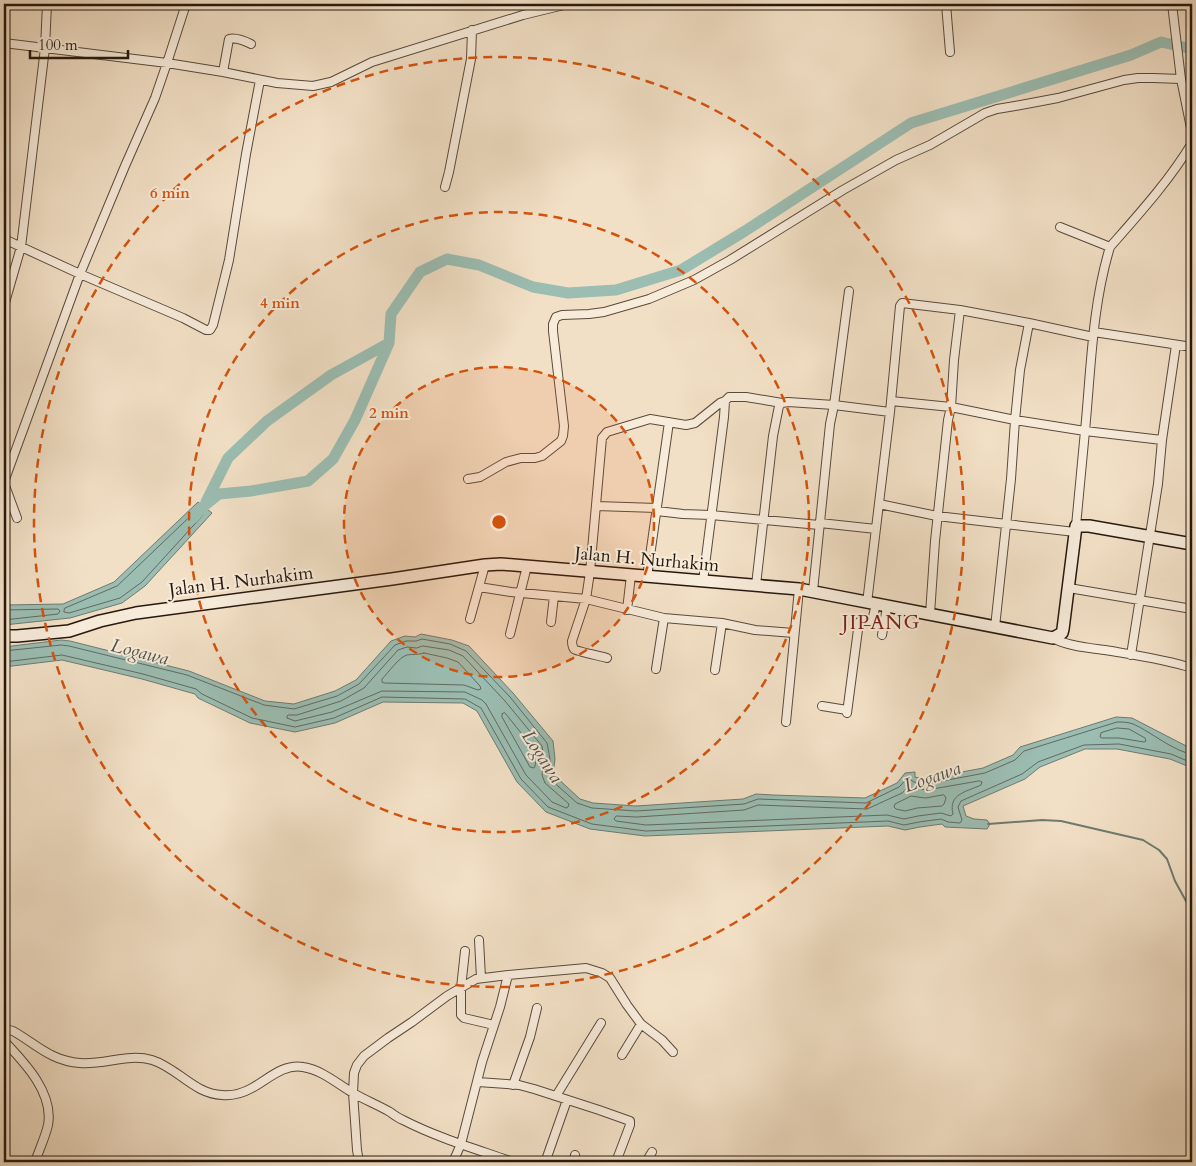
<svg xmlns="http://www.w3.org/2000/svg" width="1196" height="1166" viewBox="0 0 1196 1166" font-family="Cardo,serif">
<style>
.water{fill:#9bbdb2;stroke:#6d7b71}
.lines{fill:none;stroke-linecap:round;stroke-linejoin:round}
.shore{stroke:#616a60;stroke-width:1}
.stream{stroke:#6d7b71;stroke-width:2}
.river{stroke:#9bbdb2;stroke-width:11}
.minor-casing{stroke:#5a4a3d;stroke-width:10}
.secondary-casing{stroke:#27180f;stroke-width:14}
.minor{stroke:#f7ebda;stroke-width:8}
.secondary{stroke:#f7ebda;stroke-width:11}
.ring{fill:none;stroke:#d5520c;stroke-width:2.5;stroke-dasharray:9 6}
.labels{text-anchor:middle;stroke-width:4;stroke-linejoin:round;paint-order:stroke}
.street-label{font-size:18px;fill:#27180f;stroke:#f7ebda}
.water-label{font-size:19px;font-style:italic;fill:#505248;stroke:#f7ebda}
.quarter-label{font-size:20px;letter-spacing:1px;fill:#7a1f14;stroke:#f7ebda}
.centre{fill:#d5520c;stroke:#f7ebda;stroke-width:2.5}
.ring-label{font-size:15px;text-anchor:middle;font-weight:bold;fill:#d5520c;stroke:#f7ebda;stroke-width:4;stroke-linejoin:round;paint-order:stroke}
</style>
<rect width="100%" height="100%" fill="#f2e0c6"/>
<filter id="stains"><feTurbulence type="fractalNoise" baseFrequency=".004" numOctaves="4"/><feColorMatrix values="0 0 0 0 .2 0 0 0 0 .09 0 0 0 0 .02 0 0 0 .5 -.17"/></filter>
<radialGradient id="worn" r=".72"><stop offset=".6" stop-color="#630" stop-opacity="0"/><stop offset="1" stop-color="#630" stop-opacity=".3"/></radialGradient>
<path class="water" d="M198,502l14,11 -67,73 -23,17 -52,15 -66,7v-20l59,-1 51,-22z
M421,634l31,6 17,6 44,47 40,48 2,18 -2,15 27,25 13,4 43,3 107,-7 13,-5 17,1 92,3 32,-15 8,-10 10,-1v5l10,2 58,-11 30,-13 7,-8 96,-30 16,1 60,31v19l-22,-9 -53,-10h-32l-45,18 -15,12 -62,27 3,10 8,3 13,1 3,4 -3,5 -42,-2 -3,-3 -22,3 -15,3 -17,-4 -243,10 -55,-7 -44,-17 -29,-30 -40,-71 -14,-8 -80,-1 -48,21 -40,9 -45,-9 -52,-25 -3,-4 -53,-15 -80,-19 -58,7v-20l57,-7 9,1 119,30 76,30 29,3 41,-13 21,-11 35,-39 14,-5 10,1z"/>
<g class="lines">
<path class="shore" d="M197,510l3,-1 3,3v3l-61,67 -22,16 -51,15 -5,-1v-2l1,-2 52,-22z
M4,610l54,-1 2,2 -2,3 -54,6
M423,646l26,4 14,6 42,45 37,45 2,13 -2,16 3,8 24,21 -1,3 -2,1 -14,-6 -26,-27 -40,-71 -4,-4 -17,-8 -83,-1 -50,21 -37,9 -8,-3v-2l1,-1h9l44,-14 23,-13 34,-38 9,-3 9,1z
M4,651l57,-6 8,1 118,29 77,30 30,4 43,-13 22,-12 36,-39 11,-4h10l6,-2 28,5 16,7 44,46 37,46 3,16 -2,15 1,4 28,25 15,5 44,3 108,-7 14,-5 108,4 33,-16 9,-9 6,4 12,2 59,-11 30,-13 9,-9 93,-29c5,0 11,0 16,2 17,7 41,28 59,30
M424,653l23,5 11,4 22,24 1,3 -3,1 -14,-5 -80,-2 -2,-1v-3c6,-6 17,-22 25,-24 6,-1 11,0 17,-2z
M4,662l58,-7 81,19 53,15 6,5 50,24 43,9 39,-9 48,-21 83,2 16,9 40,71 27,28 44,17 54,7 242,-10 16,4 15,-3 22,-3 7,3 12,1 2,-3 -4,-13 3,-6 61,-27 16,-12 46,-17 35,-1 52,10 21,9
M505,713l29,36 2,10 -1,7 -1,2 -4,-1 -28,-50v-3z
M1117,728l12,1 16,9 1,3 -2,1 -25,-4h-17l-2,-1 1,-4z
M980,781l2,1 -1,3c-15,7 -33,9 -28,29l-2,2 -10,-3 -23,3 -14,3 -17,-4 -241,10 -30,-4 -2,-2 2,-3 21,1 107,-7 14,-5 109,4 35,-16 7,-6 17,3z
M944,795l2,3 -2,6 -2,2 -25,2 -12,3 -9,-2 -2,-2 1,-3 16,-8 14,2z"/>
<path class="stream" d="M988,824l54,-4 19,1 82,19 16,10 8,9 8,22 17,31"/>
<path class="river" d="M206,502l22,-44 39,-37 64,-46 58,-32
M193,518l11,-12 15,-12 32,-3 57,-10 25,-22 22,-39 34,-77 2,-29 29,-42 27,-13 32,6 54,22 35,6 48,-3 65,-20 64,-39 166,-108 220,-68 30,-13 31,7"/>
<defs>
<path id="minor" d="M946,4l4,48
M1172,4l9,75 11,54
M4,43l163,20 56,9 54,11 36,3 18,-4 41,-20 151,-47 45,-11
M223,72l6,-33c7,-2 16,2 22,5
M445,187l4,-15 22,-113 1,-29
M1060,227l50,20c29,-33 59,-66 82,-104v-2
M4,239l76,35 103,44 23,12h4l3,-5 16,-65 17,-106 14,-74
M1110,247c-18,59 -19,122 -25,184l77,9 -4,44 -27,171
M4,306l17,-59 24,-199 2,-44
M1094,332l98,15
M725,401l4,-4h17l36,6
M891,401l60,6 3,-47 6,-50 69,13
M1162,440l14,-95
M468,479l12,-2 26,-15 15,-4h14l7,-2 19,-15 2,-5 1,-10 -11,-95v-7l3,-7 6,-2 27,-1 15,-2 45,-13 45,-19 36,-20 113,-70 53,-30 34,-15 55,-32 12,-4 18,-3 43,-8 66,-18 14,-2h15l28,1
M4,482l76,-208 45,-108 30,-68 12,-35 19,-59
M4,483l13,35
M879,504l58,12 138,16
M596,506l61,2
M657,511l26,3 28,1 108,10
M820,523l56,6
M647,577l22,-155
M756,585l17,-149 6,-30 3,-3 6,-1 46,3 15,-114
M479,587l32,5 75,7 78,19 58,5 33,7 39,3
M1069,588l123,21
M813,591l17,-167 4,-19 56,7
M867,603l23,-191 10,-106 2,-3 58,7
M627,610l4,-35
M930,614l5,-73 13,-121 3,-13 64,13 5,-50 9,-47 64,14
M470,619l15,-54
M551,622l3,-26
M995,627l16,-148 4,-59 70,11 -9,95
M510,634l17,-68
M882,635l5,-28
M1053,638c13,8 37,10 52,12 29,5 59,9 87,18
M607,658c-6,-2 -29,-6 -33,-9 -2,-3 -2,-5 -2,-8l14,-42 4,-27 12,-134 5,-6 43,-13 36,6 9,-2 25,-20 5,-2 -1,16 -21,164
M656,669l8,-51
M715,670l7,-47
M822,706l25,4
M847,713l12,-91 3,-1h10l4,-17
M786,722l13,-133
M479,940l2,38
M465,951l-4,37v27l3,3 30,7
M4,1031l5,-1 4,1c23,13 38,30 67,32 25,2 48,-10 72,-3 26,8 42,34 70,35 10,1 21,-2 30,-7 15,-8 32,-25 51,-21 19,3 33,16 50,26 12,7 25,12 37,19 4,3 8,6 13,8 35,18 73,29 110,42
M4,1041c20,21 50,52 44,84 -3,13 -9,25 -13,37
M622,1055l19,-31
M478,1082l41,3 15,4 65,21 31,11v4l-14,37
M513,1085l17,-48 7,-29
M556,1096l45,-73
M547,1157l20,-57
M359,1162l-2,-12 -4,-57 1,-20 3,-8 7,-9 24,-18 24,-16 35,-26 29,-17 32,-4 67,-6 11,-1 16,5 8,5 17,27 14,19 21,16 11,12
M453,1162l8,-18 21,-82 18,-55 8,-32
M574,1162l1,-7
M646,1162l6,-10"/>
<path id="secondary" d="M4,636h13l52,-5 31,-10 36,-8 256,-34 93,-14 16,-1 298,25 254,49 9,-5 1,-4 13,-103h13l103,18"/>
</defs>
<use href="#minor" class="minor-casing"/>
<use href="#secondary" class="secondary-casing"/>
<use href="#minor" class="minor"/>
<use href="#secondary" class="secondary"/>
</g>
<circle cx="499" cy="522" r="155" fill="#d5520c" fill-opacity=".12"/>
<g class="ring">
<circle cx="499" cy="522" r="155"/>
<circle cx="499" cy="522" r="310"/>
<circle cx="499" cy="522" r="465"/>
</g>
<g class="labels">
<g class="street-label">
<text transform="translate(647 559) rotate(5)" y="6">Jalan H. Nurhakim</text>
<text transform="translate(241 581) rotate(-7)" y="6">Jalan H. Nurhakim</text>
</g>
<g class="water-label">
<text transform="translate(140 651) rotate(14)" y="7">Logawa</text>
<text transform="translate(543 756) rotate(57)" y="7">Logawa</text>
<text transform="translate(932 776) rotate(-19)" y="7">Logawa</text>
</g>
<g class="quarter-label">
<text x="881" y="629">JIPANG</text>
</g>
</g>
<circle cx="499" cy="522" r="8" class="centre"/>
<g class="ring-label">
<text x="170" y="198">6 min</text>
<text x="280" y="308">4 min</text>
<text x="389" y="418">2 min</text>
</g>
<rect width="1196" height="1166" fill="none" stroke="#f2e0c6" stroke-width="20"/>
<rect x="5" y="5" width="1186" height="1156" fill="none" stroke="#27180f" stroke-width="2.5"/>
<rect x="10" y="10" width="1176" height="1146" fill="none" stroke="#27180f"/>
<path d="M30 50v8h98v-8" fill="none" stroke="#27180f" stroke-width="2.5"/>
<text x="38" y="50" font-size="15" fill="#27180f" stroke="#f7ebda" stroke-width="4" paint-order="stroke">100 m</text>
<rect width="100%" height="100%" filter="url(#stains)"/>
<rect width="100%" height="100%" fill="url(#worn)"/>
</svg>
